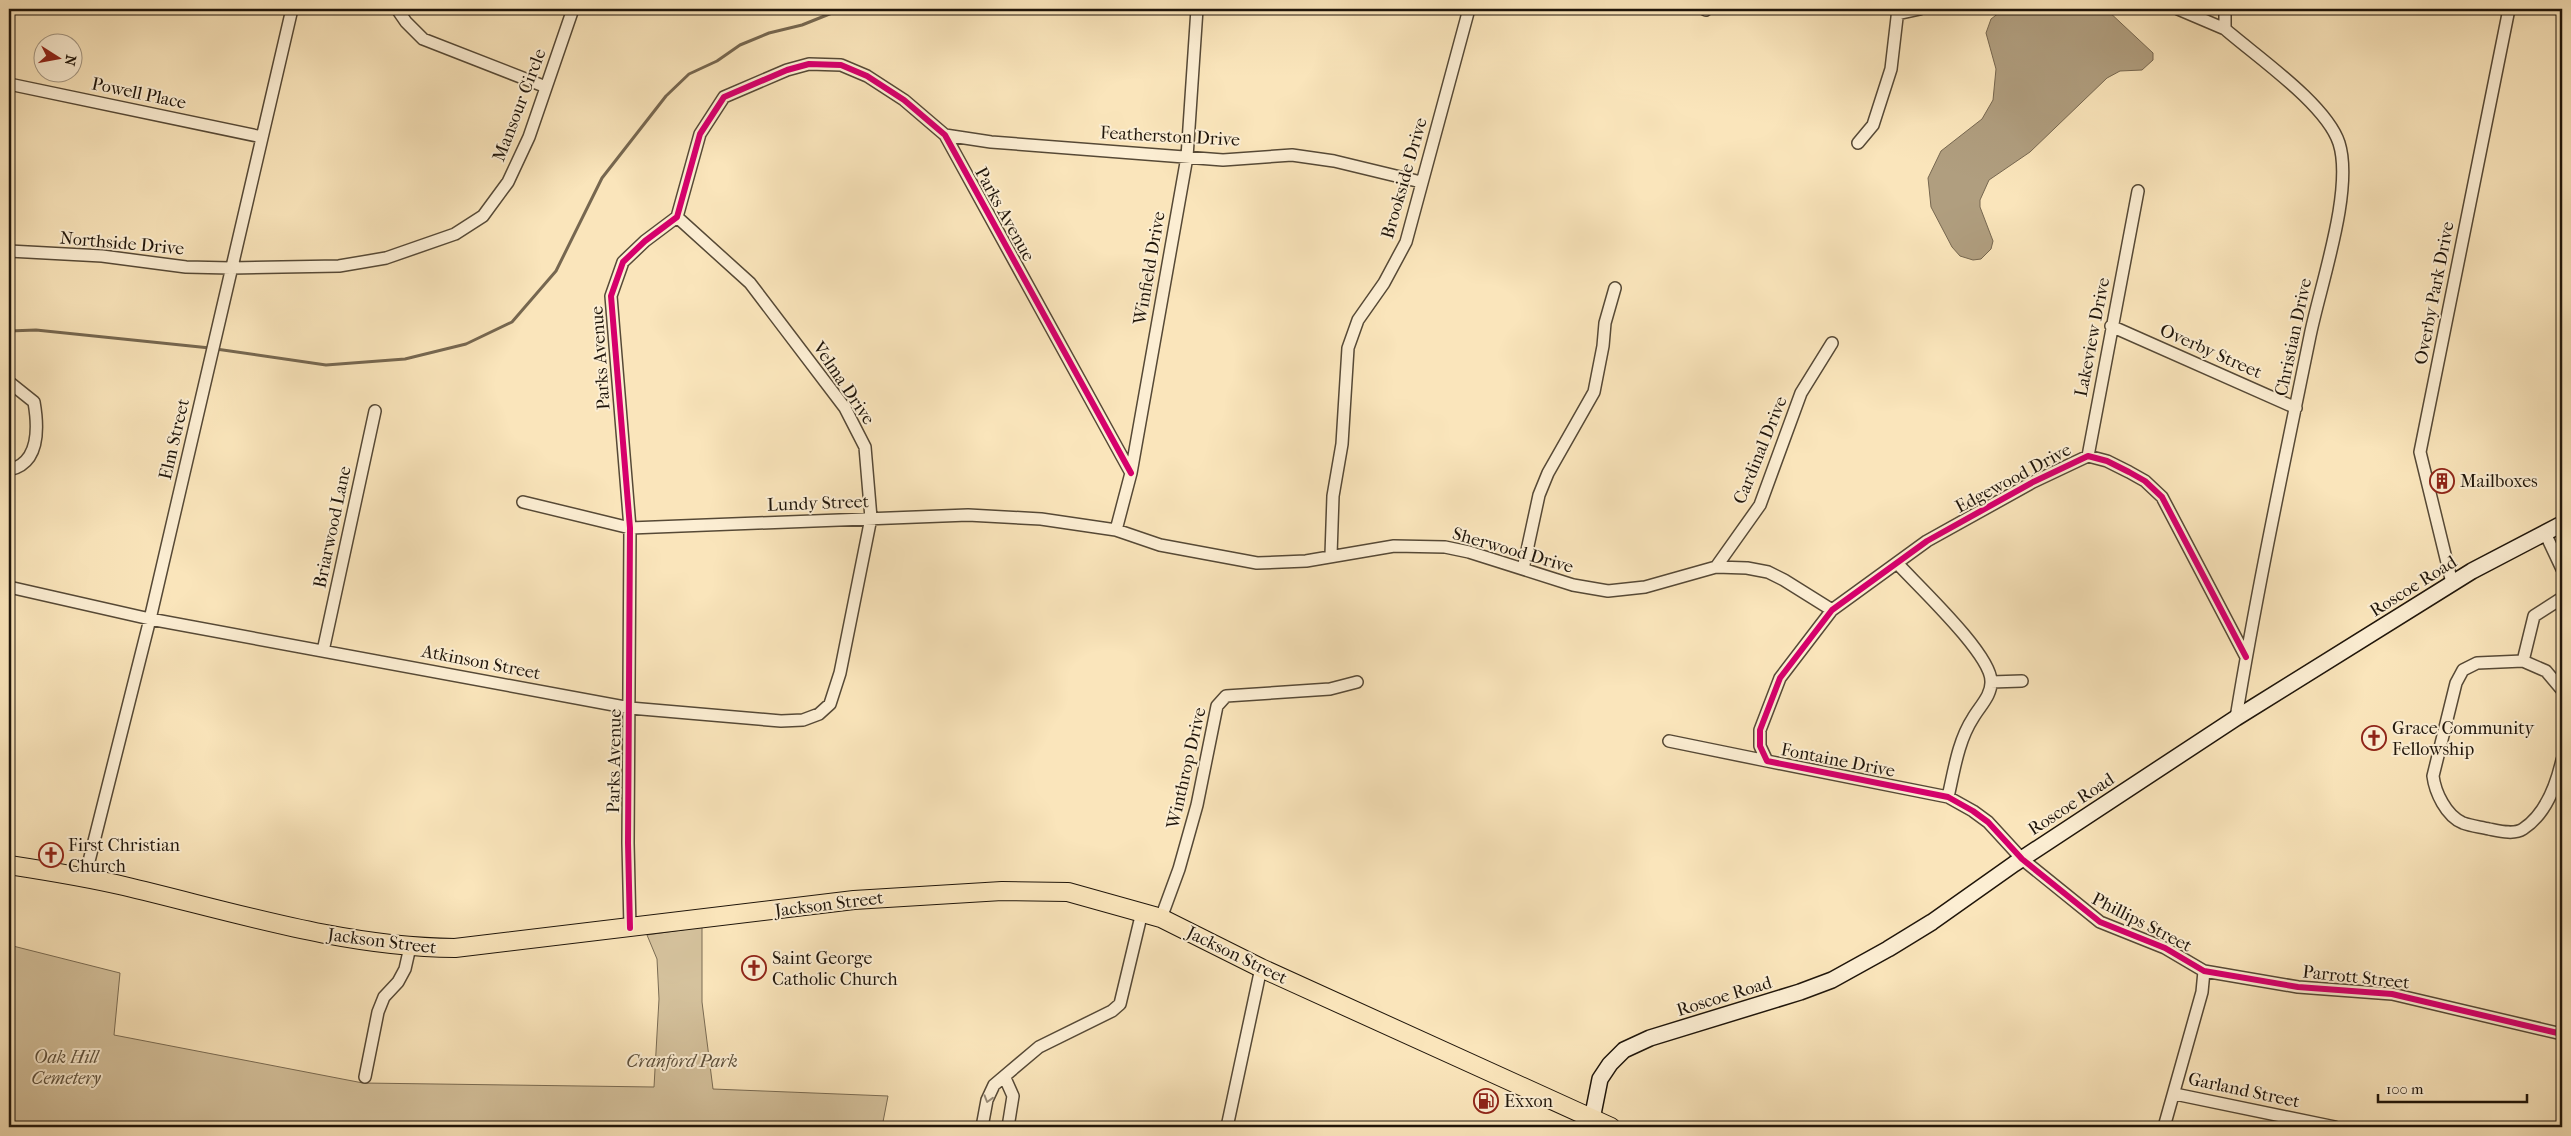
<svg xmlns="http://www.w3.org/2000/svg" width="2571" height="1136" viewBox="0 0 2571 1136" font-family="'IM FELL French Canon',serif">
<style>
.green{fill:#d5c29d;stroke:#7a6c54}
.water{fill:#b09e7f;stroke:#766750}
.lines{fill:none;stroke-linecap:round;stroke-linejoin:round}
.stream{stroke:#766750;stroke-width:3}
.minor-casing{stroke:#564936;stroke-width:14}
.secondary-casing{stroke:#1f150a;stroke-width:18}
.primary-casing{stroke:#1f150a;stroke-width:20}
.minor{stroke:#fceed3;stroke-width:11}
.secondary{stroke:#fceed3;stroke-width:15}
.primary{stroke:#fae5bb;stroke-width:18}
.cycleway-casing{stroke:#fceed3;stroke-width:9}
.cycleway{stroke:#d6006c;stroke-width:6}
.oneway{stroke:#998c79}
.labels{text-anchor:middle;stroke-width:4;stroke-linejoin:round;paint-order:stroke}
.street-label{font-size:18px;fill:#1f150a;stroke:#fceed3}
.poi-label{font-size:18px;fill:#1f150a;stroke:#fceed3;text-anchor:start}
.park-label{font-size:18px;font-style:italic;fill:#5f523d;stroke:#fceed3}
</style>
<rect width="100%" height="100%" fill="#fae5bb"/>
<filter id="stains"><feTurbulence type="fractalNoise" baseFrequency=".004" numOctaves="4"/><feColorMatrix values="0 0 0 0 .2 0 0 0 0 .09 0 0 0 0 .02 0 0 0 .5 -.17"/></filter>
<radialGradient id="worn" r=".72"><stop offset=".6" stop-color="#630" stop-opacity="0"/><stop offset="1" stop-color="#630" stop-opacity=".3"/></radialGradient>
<path class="green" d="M702,927v75l11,87 175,7 -6,31h-873v-182l111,28 -6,62 249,48 291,4 5,-88 -2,-40 -10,-24z"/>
<path class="water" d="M2004,9h102l47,44v7l-11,10 -22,1 -13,7 -77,74 -41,28 -9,20v7l13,34 -2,8 -10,10 -8,1 -13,-4 -8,-9 -21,-40 -3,-29 13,-27 41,-32 11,-19 3,-31 -10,-36 5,-14z"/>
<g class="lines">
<path class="stream" d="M9,331l27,-1 174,18
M216,349l110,16 79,-6 61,-15 46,-22 44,-51 46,-93 64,-82 23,-22 28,-13 23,-16 29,-12 33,-8 40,-16"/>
<defs>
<path id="minor" d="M397,9l9,13 17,17 123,48
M1704,9l2,1
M2178,9l47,20
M2225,9v20c32,28 101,75 114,114 15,47 -19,143 -29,193 -26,127 -53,254 -74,382
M1897,14l23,-5
M9,84l253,53
M945,135l46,7 232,18 69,-5 42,6 87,21
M1858,143l15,-18 18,-56 7,-60
M9,251l93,5 84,11 45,1 108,-2 47,-8 69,-24 28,-18 25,-34 21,-45 44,-128
M2111,326l185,82
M9,382l25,20c4,23 7,61 -25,68
M2088,456l50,-265
M523,502l107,26 338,-13 73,4 75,11 44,15 97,18 49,-2 88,-15 51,1 24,5 104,33 35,6 37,-4 71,-20 31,1 21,4 16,8 48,30
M1116,530l15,-57 56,-316 10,-148
M2545,533l17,36
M1331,555l2,-59 9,-52 6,-96 10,-28 26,-37 22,-41 63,-233
M1897,563c20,22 94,91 94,118 1,14 -11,25 -18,37 -15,23 -19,53 -25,79
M1716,567l44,-62 41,-112 31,-50
M1523,569l16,-74 9,-22 46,-81 9,-46 2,-23 10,-35
M2452,583l-32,-131 89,-443
M9,587l141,32 480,89 151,13 22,-1 16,-6 11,-10 10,-31 31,-155 -6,-71 -20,-39 -95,-125 -73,-66
M323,651l52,-240
M2246,657l-84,-160 -17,-16 -16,-9 -22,-11 -19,-5 -55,26 -106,59 -95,69 -52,68 -20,52v16l7,15 181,36 25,14 15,11 34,37 78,63 65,26 39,23 94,16 94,7 170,40
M2523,661l11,-45 28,-18
M1991,682l31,-1
M2562,690l-16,-19 -23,-10 -46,2 -14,7 -7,13 -23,93c2,16 13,40 30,47 8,3 18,4 26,6 10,2 25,6 34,0 23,-15 33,-43 39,-69
M1669,741l98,20
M85,877l65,-258 142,-610
M1161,918l18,-49 18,-64 20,-99 9,-10 104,-7 27,-7
M630,928l-2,-85 2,-315 -19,-232 12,-34 22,-21 32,-24 23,-83 24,-37 63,-27 22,-6 32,1 26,11 37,24 41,35 186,338
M365,1077l13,-65 6,-15 14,-15 7,-13 5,-22
M1005,1078l8,18 -5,31
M2175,1094l160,33
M982,1127l5,-27 7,-15 45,-38 73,-36 8,-7 22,-92
M1227,1127l34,-159
M2164,1127l38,-135 2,-21"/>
<path id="secondary" d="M1592,1119l8,-40 10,-15 14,-14 26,-12 150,-46 32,-12 56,-31 44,-27 82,-58 222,-146 236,-147 90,-47"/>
<path id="primary" d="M9,865c39,6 77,12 115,21 110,26 218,61 331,62l399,-48 148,-9 66,1 93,26 100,50 350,159"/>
</defs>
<use href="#minor" class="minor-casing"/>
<use href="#secondary" class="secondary-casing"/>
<use href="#primary" class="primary-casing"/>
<use href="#minor" class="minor"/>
<use href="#secondary" class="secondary"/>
<use href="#primary" class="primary"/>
<defs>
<path id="cycleway" d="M2246,657l-84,-160 -17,-16 -16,-9 -22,-11 -19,-5 -55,26 -106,59 -95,69 -52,68 -20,52v16l7,15 181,36 25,14 15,11 34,37 78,63 65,26 39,23 94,16 94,7 170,40
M630,928l-2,-85 2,-315 -19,-232 12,-34 22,-21 32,-24 23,-83 24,-37 63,-27 22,-6 32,1 26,11 37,24 41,35 186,338"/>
</defs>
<use href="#cycleway" class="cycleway-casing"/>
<use href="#cycleway" class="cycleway"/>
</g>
<defs><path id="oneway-chevron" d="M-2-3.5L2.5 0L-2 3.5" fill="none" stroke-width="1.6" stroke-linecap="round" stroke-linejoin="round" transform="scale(1.25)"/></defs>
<use class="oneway" href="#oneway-chevron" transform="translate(988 1099) rotate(107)"/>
<defs>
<symbol id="building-ring" viewBox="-11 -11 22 22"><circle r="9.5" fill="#fceed3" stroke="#8f2418" stroke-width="1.5"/><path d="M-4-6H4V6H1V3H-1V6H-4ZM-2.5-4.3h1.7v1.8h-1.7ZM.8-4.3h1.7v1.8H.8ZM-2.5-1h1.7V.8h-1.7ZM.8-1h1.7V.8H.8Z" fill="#8f2418"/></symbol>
<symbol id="church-ring" viewBox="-11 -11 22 22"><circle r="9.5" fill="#fceed3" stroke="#8f2418" stroke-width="1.5"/><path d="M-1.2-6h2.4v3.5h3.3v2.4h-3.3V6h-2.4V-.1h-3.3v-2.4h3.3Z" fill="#8f2418"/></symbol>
<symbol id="fuel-ring" viewBox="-11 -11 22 22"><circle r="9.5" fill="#fceed3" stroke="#8f2418" stroke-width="1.5"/><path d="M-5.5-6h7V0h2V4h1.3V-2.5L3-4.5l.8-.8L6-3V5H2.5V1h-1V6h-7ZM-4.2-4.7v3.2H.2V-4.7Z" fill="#8f2418"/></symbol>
</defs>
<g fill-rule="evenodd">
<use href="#building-ring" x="2428" y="467" width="28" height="28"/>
<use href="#church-ring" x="2360" y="724" width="28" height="28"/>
<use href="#church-ring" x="37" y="841" width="28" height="28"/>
<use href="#church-ring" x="740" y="954" width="28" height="28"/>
<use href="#fuel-ring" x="1472" y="1087" width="28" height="28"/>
</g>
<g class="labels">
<g class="street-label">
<text transform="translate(139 93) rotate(12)" y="6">Powell Place</text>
<text transform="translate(519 105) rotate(-69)" y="6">Mansour Circle</text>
<text transform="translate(1170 136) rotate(3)" y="6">Featherston Drive</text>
<text transform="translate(1404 178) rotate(-74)" y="6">Brookside Drive</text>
<text transform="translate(1005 214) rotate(61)" y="6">Parks Avenue</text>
<text transform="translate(122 243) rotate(5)" y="6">Northside Drive</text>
<text transform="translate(1149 268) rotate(-80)" y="6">Winfield Drive</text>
<text transform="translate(2434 293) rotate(-79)" y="6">Overby Park Drive</text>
<text transform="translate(2092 337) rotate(-79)" y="6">Lakeview Drive</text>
<text transform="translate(2293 337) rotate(-78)" y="6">Christian Drive</text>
<text transform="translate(2211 351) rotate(24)" y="6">Overby Street</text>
<text transform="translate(600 358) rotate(-94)" y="6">Parks Avenue</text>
<text transform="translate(844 383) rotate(56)" y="6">Velma Drive</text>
<text transform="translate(174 439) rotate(-77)" y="6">Elm Street</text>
<text transform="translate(1760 450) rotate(-68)" y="6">Cardinal Drive</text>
<text transform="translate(2013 478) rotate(-28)" y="6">Edgewood Drive</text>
<text transform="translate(818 503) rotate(-2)" y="6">Lundy Street</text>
<text transform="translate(332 527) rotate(-78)" y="6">Briarwood Lane</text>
<text transform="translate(1513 550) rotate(16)" y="6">Sherwood Drive</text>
<text transform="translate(2413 586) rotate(-32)" y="6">Roscoe Road</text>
<text transform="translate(481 662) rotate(11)" y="6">Atkinson Street</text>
<text transform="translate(1838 760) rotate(11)" y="6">Fontaine Drive</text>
<text transform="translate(614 761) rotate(-89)" y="6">Parks Avenue</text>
<text transform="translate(1186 768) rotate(-77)" y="6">Winthrop Drive</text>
<text transform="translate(2071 804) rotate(-33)" y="6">Roscoe Road</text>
<text transform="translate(829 904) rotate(-7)" y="6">Jackson Street</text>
<text transform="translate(2142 922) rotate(27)" y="6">Phillips Street</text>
<text transform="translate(382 941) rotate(7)" y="6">Jackson Street</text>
<text transform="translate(1237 955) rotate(26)" y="6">Jackson Street</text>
<text transform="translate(2356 977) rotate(6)" y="6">Parrott Street</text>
<text transform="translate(1724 996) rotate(-17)" y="6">Roscoe Road</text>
<text transform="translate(2244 1090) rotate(12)" y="6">Garland Street</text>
</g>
<g class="poi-label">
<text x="2460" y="487">Mailboxes</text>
<text x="2392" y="734">Grace Community<tspan x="2392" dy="21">Fellowship</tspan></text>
<text x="68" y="851">First Christian<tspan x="68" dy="21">Church</tspan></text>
<text x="772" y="964">Saint George<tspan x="772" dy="21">Catholic Church</tspan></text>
<text x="1504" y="1107">Exxon</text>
</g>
<g class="park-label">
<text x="66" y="1063">Oak Hill<tspan x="66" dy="21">Cemetery</tspan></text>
<text x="682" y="1067">Cranford Park</text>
</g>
</g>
<rect width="2571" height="1136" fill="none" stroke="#fae5bb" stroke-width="30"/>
<rect x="10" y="10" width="2551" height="1116" fill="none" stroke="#1f150a" stroke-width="2.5"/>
<rect x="15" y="15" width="2541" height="1106" fill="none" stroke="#1f150a"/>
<g transform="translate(58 58) rotate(101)"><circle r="24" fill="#fceed3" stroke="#a49783"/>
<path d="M0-4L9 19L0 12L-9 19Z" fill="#8f2418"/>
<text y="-8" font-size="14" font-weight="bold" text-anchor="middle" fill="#1f150a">N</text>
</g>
<path d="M2378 1094v8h149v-8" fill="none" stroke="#1f150a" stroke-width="2.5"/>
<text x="2386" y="1094" font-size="15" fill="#1f150a" stroke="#fceed3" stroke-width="4" paint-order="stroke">100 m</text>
<rect width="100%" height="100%" filter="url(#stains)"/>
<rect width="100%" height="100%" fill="url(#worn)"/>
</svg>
